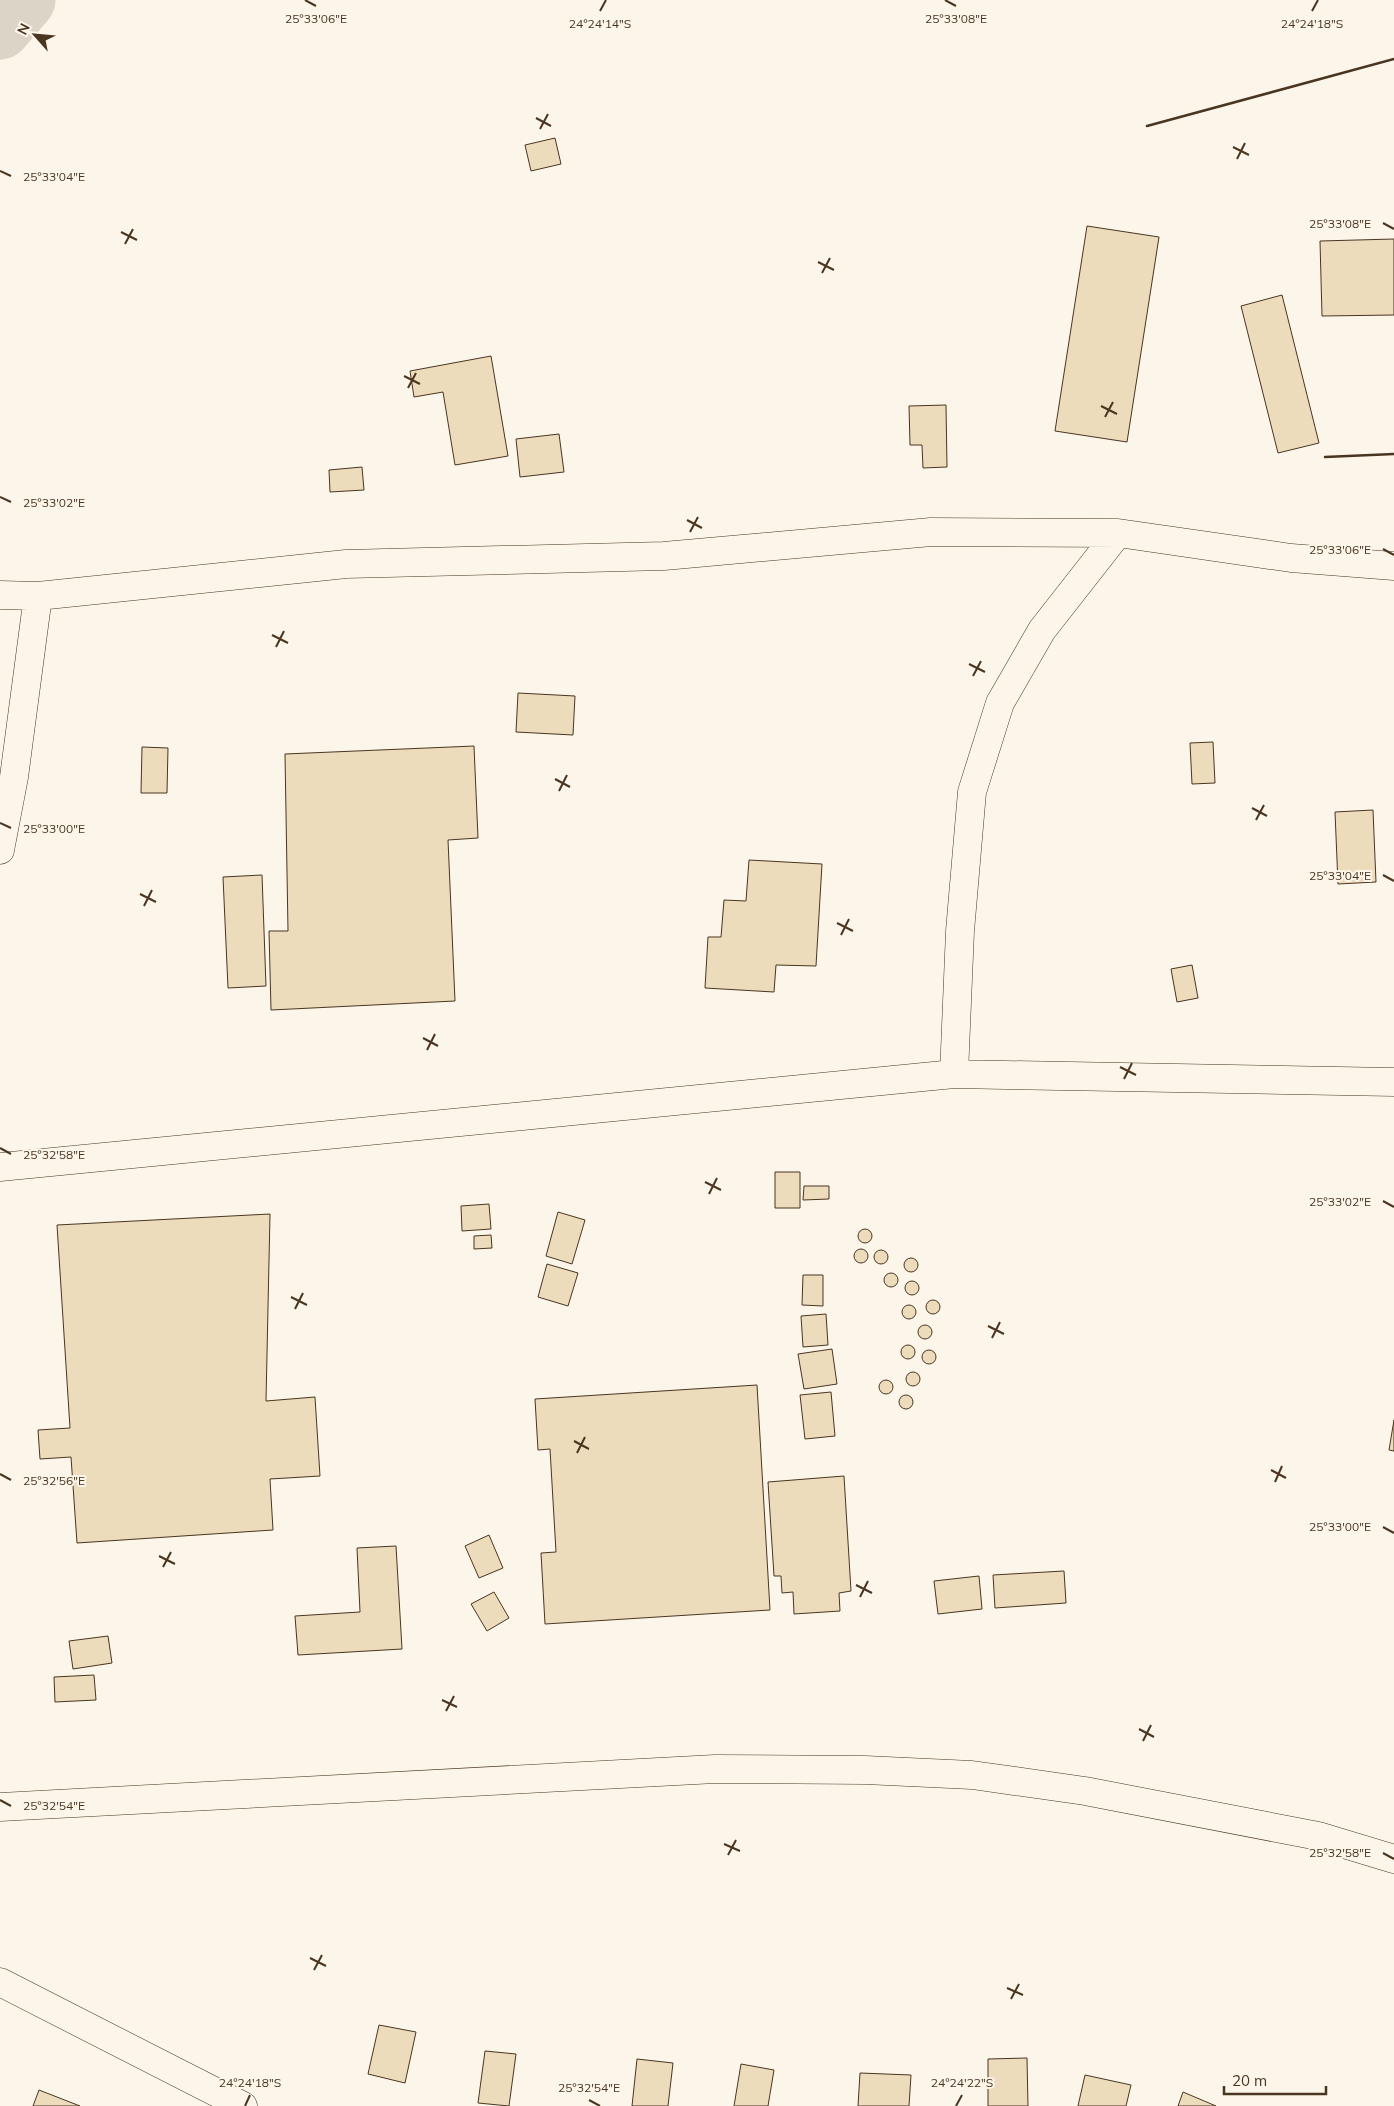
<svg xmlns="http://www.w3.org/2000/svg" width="1394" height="2106" viewBox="0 0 1394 2106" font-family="Mulish,sans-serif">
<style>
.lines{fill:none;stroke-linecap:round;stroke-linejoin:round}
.river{stroke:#dcd4c6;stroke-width:61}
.building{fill:#ecdcbc;stroke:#4a3520}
.minor-casing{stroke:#4a3520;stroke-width:29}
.major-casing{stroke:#4a3520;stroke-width:29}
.minor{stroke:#fbf6e9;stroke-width:28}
.major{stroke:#fbf6e9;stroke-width:28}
.wall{stroke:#4a3520;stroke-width:2.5}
.ticks{fill:none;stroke:#4a3520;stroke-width:2}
.ticks-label{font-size:12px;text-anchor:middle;fill:#4a3520;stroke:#fbf6e9;stroke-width:4;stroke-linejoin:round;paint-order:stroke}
</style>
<rect width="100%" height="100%" fill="#fbf6e9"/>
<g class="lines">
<path class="river" d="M0,29l25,-29"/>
</g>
<path class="building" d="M555,138l6,26 -30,7 -6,-26z
M1087,226l72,11 -32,205 -72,-11z
M1394,239v76l-72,1 -2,-75z
M1282,295l37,148 -41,10 -37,-147z
M491,356l17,100 -53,9 -12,-73 -29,5 -4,-26z
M946,405l1,62 -24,1 -1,-23h-12l-1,-39z
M559,434l5,38 -44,5 -4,-38z
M362,467l2,23 -34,2 -1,-22z
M518,693l57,3 -2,39 -57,-3z
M1213,742l2,41 -23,1 -2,-41z
M474,746l4,92 -30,2 7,161 -184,9 -2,-79h19l-3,-177z
M142,747l26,1 -1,45h-26z
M1373,810l3,72 -38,2 -3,-72z
M749,860l73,4 -6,102 -40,-1 -2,27 -69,-4 3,-51h13l3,-37 22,1z
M262,875l4,111 -38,2 -5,-111z
M1192,965l6,33 -21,4 -6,-33z
M775,1172h25v36h-25z
M804,1186h25v13l-26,1z
M489,1204l2,25 -29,2 -1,-25z
M558,1212l27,8 -13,44 -26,-8z
M270,1214l-4,187 49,-4 5,79 -50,3 3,51 -196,13 -6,-86 -31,2 -2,-29 32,-2 -13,-203z
M858 1236a7 7 0 1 1 14 0a7 7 0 1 1-14 0Z
M491,1235l1,13 -18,1v-13z
M854 1256a7 7 0 1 1 14 0a7 7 0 1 1-14 0Z
M874 1257a7 7 0 1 1 14 0a7 7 0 1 1-14 0Z
M904 1265a7 7 0 1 1 14 0a7 7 0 1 1-14 0Z
M547,1264l31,9 -10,33 -30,-9z
M884 1280a7 7 0 1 1 14 0a7 7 0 1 1-14 0Z
M803,1275h20v31l-21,-1z
M905 1288a7 7 0 1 1 14 0a7 7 0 1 1-14 0Z
M926 1307a7 7 0 1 1 14 0a7 7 0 1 1-14 0Z
M902 1312a7 7 0 1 1 14 0a7 7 0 1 1-14 0Z
M826,1314l2,31 -25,2 -2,-31z
M918 1332a7 7 0 1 1 14 0a7 7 0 1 1-14 0Z
M901 1352a7 7 0 1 1 14 0a7 7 0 1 1-14 0Z
M832,1349l5,35 -33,5 -6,-35z
M922 1357a7 7 0 1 1 14 0a7 7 0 1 1-14 0Z
M906 1379a7 7 0 1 1 14 0a7 7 0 1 1-14 0Z
M879 1387a7 7 0 1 1 14 0a7 7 0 1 1-14 0Z
M757,1385l13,225 -225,14 -4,-71 15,-1 -6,-103 -12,1 -3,-51z
M831,1392l4,44 -30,3 -5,-44z
M899 1402a7 7 0 1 1 14 0a7 7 0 1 1-14 0Z
M1394,1420v31l-5,-1z
M844,1476l7,115 -12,2 1,18 -46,3 -1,-22 -11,1 -1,-17h-7l-6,-94z
M489,1535l14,33 -24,10 -14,-32z
M396,1546l6,103 -104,6 -3,-39 65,-4 -3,-64z
M1064,1571l2,32 -71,5 -2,-33z
M979,1576l3,33 -44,5 -4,-33z
M494,1592l15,26 -22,13 -16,-27z
M108,1636l4,27 -39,6 -4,-28z
M94,1675l2,25 -41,2 -1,-25z
M379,2025l37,7 -11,51 -37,-9z
M485,2051l31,3 -7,52 -31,-3z
M1027,2058l1,48h-40v-47z
M637,2059l36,4 -5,43h-36z
M741,2064l33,6 -6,36h-34z
M860,2073l51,2 -2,31h-51z
M1085,2075l46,10 -5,21h-48z
M39,2090l41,16h-47z
M1183,2092l33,14h-38z"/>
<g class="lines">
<defs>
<path id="minor" d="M0,595l38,1 308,-32 318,-8 267,-24 187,1 173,25 103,8
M0,850l14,-73 24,-181
M954,1074l6,-143 12,-139 28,-89 42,-73 76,-97
M0,1167l954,-93 440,8
M0,1982l243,124"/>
<path id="major" d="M0,1807l715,-38 150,1 107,5 113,16 233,45 76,23"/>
</defs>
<use href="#minor" class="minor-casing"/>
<use href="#major" class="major-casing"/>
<use href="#minor" class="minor"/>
<use href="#major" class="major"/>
<path class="wall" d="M1147,126l247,-67
M1325,457l69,-3"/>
</g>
<path class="ticks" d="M305,0l11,6M945,0l11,6M600,11l6,-11M1312,11l6,-11M536,118l15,8M540,129l8,-15M1233,147l16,8M1237,159l8,-16M0,171l11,5M1383,223l11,6M121,232l16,8M125,244l8,-15M818,262l16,8M822,273l8,-15M404,376l16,8M408,388l8,-15M1101,406l16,8M1105,417l8,-15M0,497l11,5M687,520l15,8M690,532l8,-15M1383,549l11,6M272,635l16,8M276,647l8,-16M969,664l16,8M973,676l8,-15M555,779l15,8M559,791l8,-16M1252,808l15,8M1256,820l8,-15M0,823l11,5M1383,875l11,6M140,894l16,8M144,906l8,-16M837,923l16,8M841,935l8,-16M423,1038l15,8M427,1050l8,-16M1120,1067l16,8M1124,1079l8,-16M0,1148l11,6M705,1182l16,8M709,1194l8,-16M1383,1201l11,6M291,1297l16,8M295,1309l8,-16M988,1326l16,8M992,1338l8,-16M574,1441l15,8M577,1453l8,-16M1271,1470l15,8M0,1474l11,6M1275,1482l7,-16M1383,1527l11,6M159,1556l16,8M163,1567l8,-15M856,1585l16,8M860,1597l8,-16M442,1700l15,7M446,1711l8,-15M1139,1729l15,8M1143,1741l8,-16M0,1800l11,6M724,1844l16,7M1383,1853l11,6M728,1855l8,-15M310,1958l16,8M314,1970l8,-15M1007,1988l16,7M1011,1999l8,-15M589,2100l11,6M245,2106l5,-11M956,2106l6,-11"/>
<g class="ticks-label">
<text x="316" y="23">25°33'06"E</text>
<text x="956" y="23">25°33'08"E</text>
<text x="600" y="28">24°24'14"S</text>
<text x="1312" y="28">24°24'18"S</text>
<text x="54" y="181">25°33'04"E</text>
<text x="1340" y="228">25°33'08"E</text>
<text x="54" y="507">25°33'02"E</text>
<text x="1340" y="554">25°33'06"E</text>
<text x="54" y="833">25°33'00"E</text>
<text x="1340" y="880">25°33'04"E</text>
<text x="54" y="1159">25°32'58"E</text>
<text x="1340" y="1206">25°33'02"E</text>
<text x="54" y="1485">25°32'56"E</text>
<text x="1340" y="1531">25°33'00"E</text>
<text x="54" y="1810">25°32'54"E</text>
<text x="1340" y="1857">25°32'58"E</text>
<text x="250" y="2087">24°24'18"S</text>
<text x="962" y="2087">24°24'22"S</text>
<text x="589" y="2092">25°32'54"E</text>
</g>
<g transform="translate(35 35) rotate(297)" stroke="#fbf6e9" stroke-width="4" paint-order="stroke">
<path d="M0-4L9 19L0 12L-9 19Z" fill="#4a3520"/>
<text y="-8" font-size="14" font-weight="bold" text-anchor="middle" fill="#4a3520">N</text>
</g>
<path d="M1224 2086v8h102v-8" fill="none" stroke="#4a3520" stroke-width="2.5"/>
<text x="1232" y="2086" font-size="15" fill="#4a3520" stroke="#fbf6e9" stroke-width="4" paint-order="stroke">20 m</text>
</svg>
